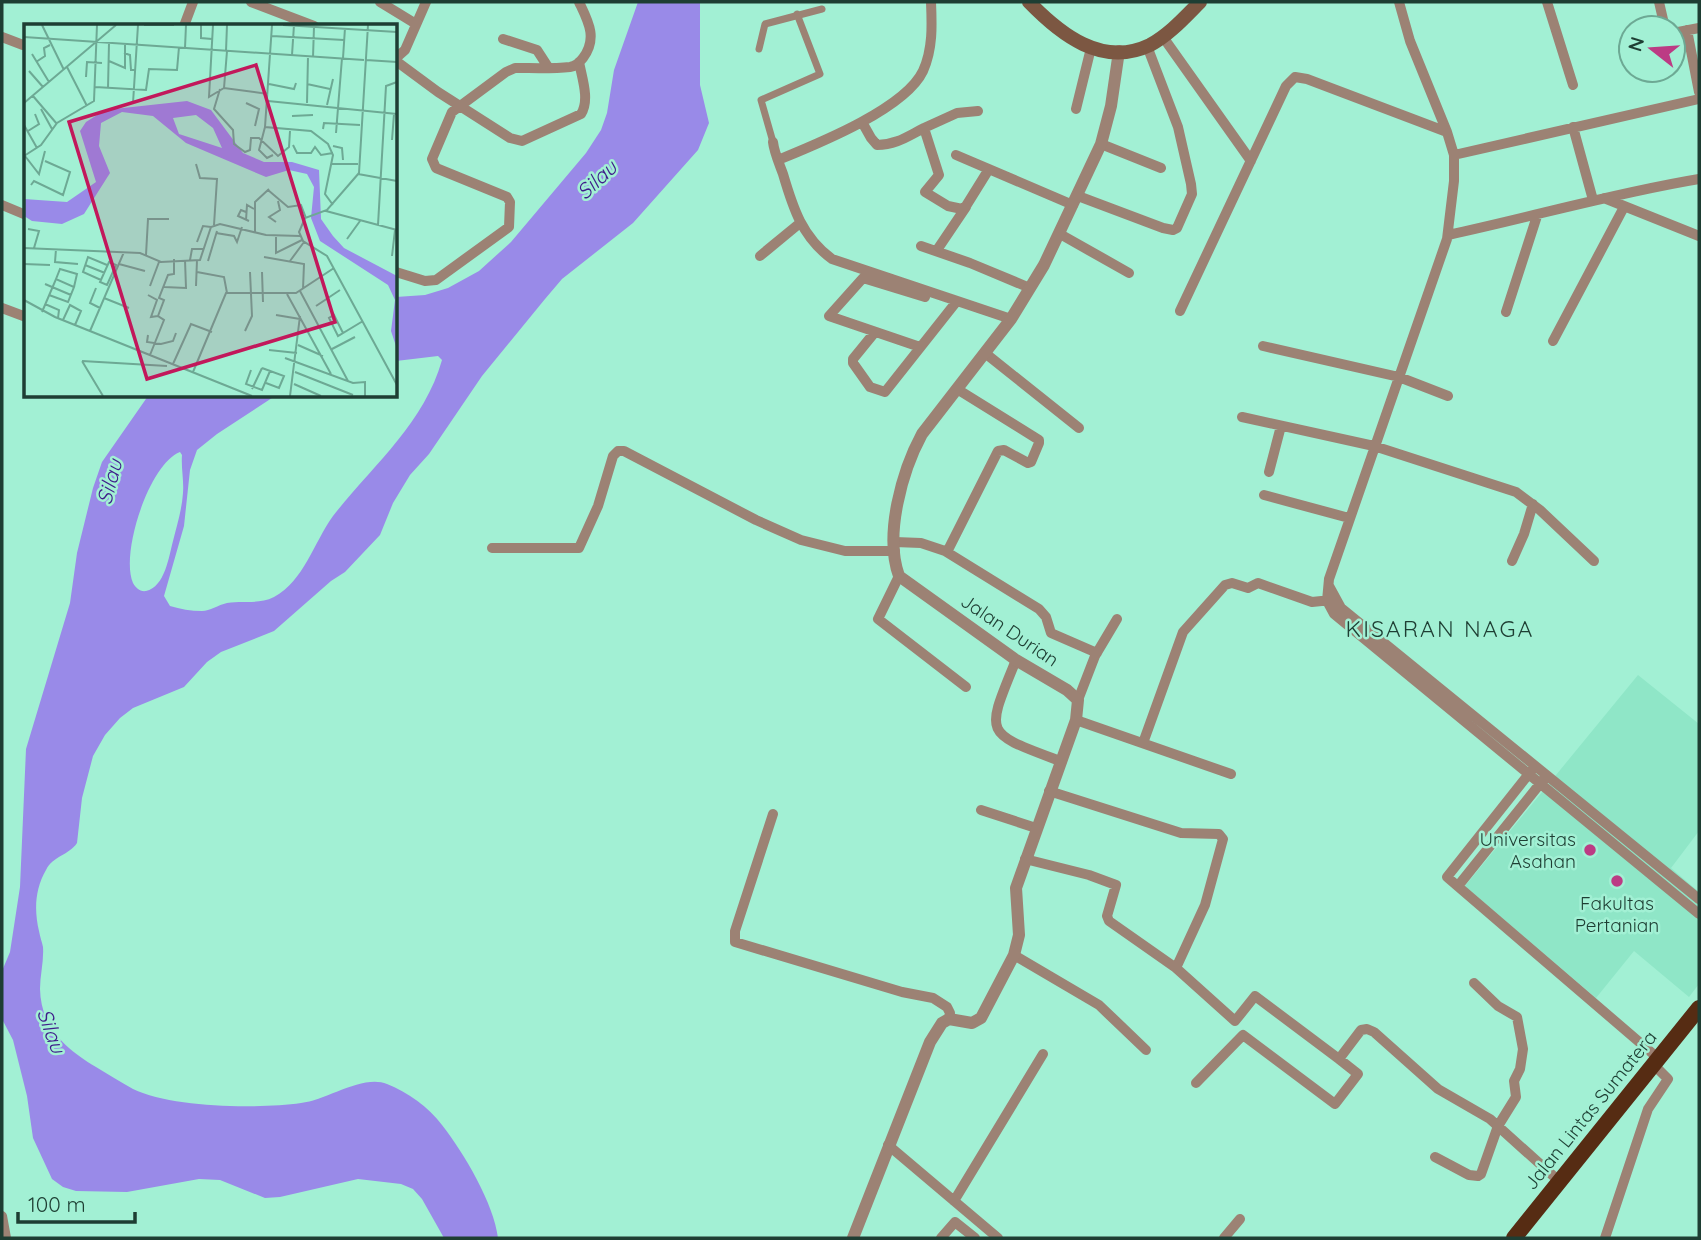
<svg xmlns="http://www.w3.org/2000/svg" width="1701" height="1240" viewBox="0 0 1701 1240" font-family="Quicksand,sans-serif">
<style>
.built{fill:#8fe6c7}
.water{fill:#998ae8;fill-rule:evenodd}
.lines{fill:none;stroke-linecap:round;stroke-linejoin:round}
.pedestrian{stroke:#9c8274;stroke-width:7}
.minor{stroke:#9c8274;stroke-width:10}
.tertiary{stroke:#9c8274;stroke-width:12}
.secondary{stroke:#7c5742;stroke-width:14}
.trunk{stroke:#562c13;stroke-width:16}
.poi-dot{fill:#bc3b84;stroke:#a2f0d4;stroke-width:2.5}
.labels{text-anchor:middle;stroke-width:5;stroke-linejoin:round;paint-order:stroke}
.street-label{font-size:19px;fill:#1e3e33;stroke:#a2f0d4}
.poi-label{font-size:19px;fill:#1e3e33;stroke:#a2f0d4;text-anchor:end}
.water-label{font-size:21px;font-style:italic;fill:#3f1c8a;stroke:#a2f0d4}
.quarter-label{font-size:23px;letter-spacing:2px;fill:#1e3e33;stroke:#a2f0d4}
.inset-road{fill:none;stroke:#6da994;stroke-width:2}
.view{fill:#c2185b;fill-opacity:0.15;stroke:#c2185b;stroke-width:3.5}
.inset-edge{fill:none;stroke:#1e3e33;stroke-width:3.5}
</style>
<rect width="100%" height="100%" fill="#a2f0d4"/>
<path class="built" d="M1638,675l61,49v107l-28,37 28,24v92l-10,13 -55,-46 -38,47 -131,-112z"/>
<path class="water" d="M638,2h62v83l9,38 -11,27 -65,73 -71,56 -17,20 -63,77 -53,78 -19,21 -17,28 -13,32 -35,37 -14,9 -57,50 -53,21 -14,10 -23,25 -51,21 -13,10 -15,17 -12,21 -11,42 -5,45c-8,12 -24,13 -31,27 -11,19 -12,40 -7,61 1,6 3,11 4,16 1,14 -3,28 -3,42 1,39 26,60 56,78 12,7 24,15 37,22 39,19 124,20 168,14 26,-3 62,-29 86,-19 20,8 42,23 55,41 22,28 52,79 56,113h-54l-22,-39 -9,-10 -12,-5 -43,-5 -78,18 -15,1 -45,-18 -21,-1 -72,13 -51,-1 -13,-4 -11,-8 -19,-41 -6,-42 -14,-56 -11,-21v-48l8,-19 10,-65 6,-138 44,-146 7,-50 16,-65 9,-26 46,-66h127l-58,38 -20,16 -7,20 -6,56 -20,70 6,10c10,3 21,5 32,5 8,0 16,-6 25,-8 16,-3 31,2 47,-6 30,-16 40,-55 59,-81 39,-50 91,-92 109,-156l-4,-4 -42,5v-64l29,-2 23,-7 31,-17 32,-29 75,-89 15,-23 6,-17 7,-43zM180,452l2,3c-1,13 2,25 1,38 -1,16 -6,32 -10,48 -4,15 -8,46 -27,50 -6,1 -10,-3 -13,-8 -13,-29 16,-119 47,-131z"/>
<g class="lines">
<path class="pedestrian" d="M759,49l6,-25 57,-15
M773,142l-12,-42 59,-26 -23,-60"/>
<path class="minor" d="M251,2l63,24
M380,2l36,22
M1399,2l11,39 37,91 7,23v26l-7,58 -118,340 -2,22 7,13 365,300
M1547,2l26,83
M1659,2l6,26
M184,26l9,-24
M1687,30l12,62
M1673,33l26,-5
M2,37l21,8
M1163,37l88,124
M503,39l34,11 11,17
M396,58l9,-8 21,-48
M396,61l42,31 72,46 12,3 59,-27c9,-14 1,-36 -2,-52
M1076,109l15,-61
M862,122l9,16 6,7c19,0 31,-9 47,-17l15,47 -14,17 23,14 14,3 4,-3 23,-37
M1573,127l20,73
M924,128l33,-15 21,-2
M773,142c1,10 6,21 10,32 10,34 19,63 49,85l179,60
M1101,144l60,24
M956,155l117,50
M1454,155l245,-56
M778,160c39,-16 127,-51 145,-89 10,-22 9,-46 8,-69
M1078,196l85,32 10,2 4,-2 15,-34 -1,-10 -13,-57 -31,-81
M1604,198l95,38
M2,205l24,10
M1060,234l69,39
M1448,235c84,-18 166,-42 251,-56
M921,246l49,17 60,25
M937,250l29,-43
M760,256l40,-33
M396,272l29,9 11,-1 73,-53 1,-25 -3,-5 -71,-29 -4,-9 20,-47 54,-40 9,-4c18,0 37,1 55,-1 6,-1 10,-5 13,-9 15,-20 5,-37 -4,-56
M2,308l24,9
M1180,311l106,-225 9,-9 12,2 140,53
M1506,312l31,-96
M875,332l-22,27v4l17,24 15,5 72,-91
M1553,341l71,-134
M1263,346l136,31 49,19
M920,347l-91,-31 34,-38 62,19
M985,353l94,75
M1242,417l132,29 142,46 24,18 54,51
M1269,472l12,-46
M1264,495l85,23
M895,542l26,1 24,8 94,58 7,8 5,16 46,20
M492,548h87l19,-42 15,-50 5,-5h6l132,69 45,20 44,11h50
M947,552l51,-101 6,-1 24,13 3,-1 8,-19v-3l-82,-51
M1512,561l12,-27 9,-30
M899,576l-21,43 88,68
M1329,586l12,22 358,291
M1016,660c-31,76 -33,72 44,101
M1078,700l17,-44 22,-37
M1076,720l155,54
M1143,743l40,-111 42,-47 7,-2 16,5 10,-5 54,19 19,-2
M1532,770l-85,107 212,182
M1049,791l132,42 38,1 4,5 -18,66 -29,63
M981,810l55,18
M773,814l-38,117v11l167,50 31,6 14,9 3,6 -1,6
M1025,859l64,16 27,10 -9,31 2,5 67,47 59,53 20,-25 84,63 22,-29 6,-1 7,3 64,57 52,30 70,63
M1458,886l85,-106
M1014,955l85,50 47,45
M1196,1083l47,-48 92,69 23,-30 -19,-15
M888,1145l110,93
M1435,1157l34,18 9,1 3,-2 17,-48 18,-29 -2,-16 6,-12 3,-20 -6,-32 -19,-11 -24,-23
M954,1201l89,-147
M2,1216l4,22
M941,1238l14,-16 20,16
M1224,1238l16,-19
M1605,1238l43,-129 20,-30 -14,-14"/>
<path class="tertiary" d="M853,1238l77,-196 12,-19 7,-4 23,4 9,-5 33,-63 5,-20 -3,-47 60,-168 2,-20 -11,-10 -51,-30 -117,-84c-15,-41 3,-105 23,-142l89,-115 33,-54 57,-121 10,-38 8,-55"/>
<path class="secondary" d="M1029,2c31,32 73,66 121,43 19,-10 35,-28 50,-43"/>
<path class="trunk" d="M1514,1238l185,-230"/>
</g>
<g class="poi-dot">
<circle cx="1590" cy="850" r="7"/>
<circle cx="1617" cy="881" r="7"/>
</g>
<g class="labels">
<g class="street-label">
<text transform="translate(1010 630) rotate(34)" y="7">Jalan Durian</text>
<text transform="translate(1590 1110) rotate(-51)" y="7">Jalan Lintas Sumatera</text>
</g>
<g class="poi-label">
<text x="1576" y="846">Universitas<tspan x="1576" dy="22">Asahan</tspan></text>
<text x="1617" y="910" text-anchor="middle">Fakultas<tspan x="1617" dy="22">Pertanian</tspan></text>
</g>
<g class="water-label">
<text transform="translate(597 180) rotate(-43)" y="7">Silau</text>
<text transform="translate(110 482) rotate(-75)" y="7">Silau</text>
<text transform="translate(51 1031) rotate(70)" y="7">Silau</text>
</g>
<g class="quarter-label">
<text x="1440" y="637">KISARAN NAGA</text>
</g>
</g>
<g transform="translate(24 24)">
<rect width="373" height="373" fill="#a2f0d4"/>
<path d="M163,77l24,9 32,43 21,9h28l27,8 2,49 12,17 11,12 53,28v73l-6,-18 4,-31 -7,-15 -68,-44 -9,-23 3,-31 -7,-13 -18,-4 -23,7 -80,-34 -33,-27 -31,-4 -21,11 -2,23 11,27 -26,41 -22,10 -30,-3 -8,-5v-17l43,3 29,-20 -16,-51 6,-9 19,-12zM172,91l17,13 9,20 -43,-14 -6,-16z" fill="#998ae8" fill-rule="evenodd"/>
<path class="inset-road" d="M18,1l22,45M120,1h30M177,1v13l11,1M189,1l-4,72 15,-9 44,6M248,1l-7,102 46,4 17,13 5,11 -8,39 8,11M259,1l114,7M344,1l-9,148 -32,37 -22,8 -6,14 4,9 24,15 70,129M248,12l72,4M0,13l340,23M161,24l1,-23M202,27l1,-26M100,29l6,2 1,15h4M8,30l17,28M268,31l2,-30M289,33l1,-30M319,34l2,-30M342,36l31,2M85,37l16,7v-24M12,38l9,-6 -1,-8 6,-3M43,43l20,39M5,47l14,16M62,53l1,-15 15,1M245,60l25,5 2,-6M283,60l23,5M71,63l51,3 3,-21 28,1 2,-23M84,64l1,-45M200,64l3,-37M196,65l-6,20 19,21 1,14 11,8 5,-2 1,-12h8l19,18 11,-9 1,-16M9,72l24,28M244,77l129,13M0,79l92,-78M109,79l5,-78M222,79l13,6 -4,17M283,79l1,-47M303,81l6,-26M17,85l11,20M268,92l21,-1M0,101l13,23M241,103l-6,23 8,8 6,-3M299,105l1,-6 36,2M4,107l11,-7 -4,-10M312,109l6,-75M368,116l2,-26M269,121l4,8h14l4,-6 6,8 12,-2M309,122l9,2 1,12M0,132l17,-11 16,-22 37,-22 3,-76M1,132l14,18 6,-23M172,140l4,14 17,1 -3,46M307,140h27M334,150l39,7M7,161l3,-4 29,14 7,-23 -25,-11M244,166l20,17 13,-2 5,13M302,187l71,19M222,188l-5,-2 -3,6 11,5M222,196l1,-15 7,4M252,198l-7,-5 11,-7 -2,-9M354,201l8,-139 11,-4M4,205l11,2 -5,17M231,208v-30l14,-13M192,209l18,3 3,6 5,-15M252,213v16l26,-13M323,215l13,-18M173,218l6,-16 8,1M0,224l116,5 21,9 39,-2 11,-33 9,-3 46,11 34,1M32,225l-1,13 23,2M122,231l2,-36h21M368,232l3,-26M240,233l40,7 -1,25M166,236l2,-11h11M184,237l9,-30M266,237l14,-19M85,238l7,3 -9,20 -7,-3zM0,240l26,1M95,240l26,7M61,241l20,8M173,248l27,5 3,16M238,248l1,30M32,255l4,-10 17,5 -3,13M77,256l-18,-8 5,-15 19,8M21,260l26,11M126,262l9,-24M172,262l1,-26M140,263l22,1 -1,-28M72,264l-6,15 10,5M276,267l48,90M263,270l44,80M124,271l9,5 -6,17 7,-1M80,274l25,10M0,276l31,17 197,79M21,280l14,6 -1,8M292,282l24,-16M18,288l14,-33 18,8 -6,15 -19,-7M252,291l24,4M39,296l7,-15 11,6 -6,14M66,307l34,-79M221,307l7,-15 -2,-44M319,309l-9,-18 -5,3 9,18 25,-15M124,311l-1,7 14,2 12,-3 3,-8M274,321l25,11M308,325l23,-12M245,326l28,3M126,331l14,-35 -6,-4 6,-16 -5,-2 9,-23 6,-1v-15M261,334l68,25 12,-1v14M58,337l85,5M58,337l21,35M149,340l18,-40 21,8M238,344l22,8 -5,12 -13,-5M227,346l-5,14 16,6 8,-19M169,348l33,-79h70l38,-25M271,348l58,23M270,360l27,12M228,365l10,-21M266,372l10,-80"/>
<path class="view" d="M232,41l79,257 -188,57 -78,-257z"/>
<rect width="373" height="373" class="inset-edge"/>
</g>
<rect width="1701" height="1240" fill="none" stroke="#1e3e33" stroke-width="7"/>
<g transform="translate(1652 49) rotate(287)"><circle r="33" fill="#a2f0d4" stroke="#6da994" stroke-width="2"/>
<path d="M0-5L12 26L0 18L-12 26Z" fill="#bc3b84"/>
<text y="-10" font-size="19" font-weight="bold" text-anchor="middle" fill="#1e3e33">N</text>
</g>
<path d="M18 1212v10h117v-10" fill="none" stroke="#1e3e33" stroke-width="3.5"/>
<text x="28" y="1212" font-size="21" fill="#1e3e33" stroke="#a2f0d4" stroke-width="5" paint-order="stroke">100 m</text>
</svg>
